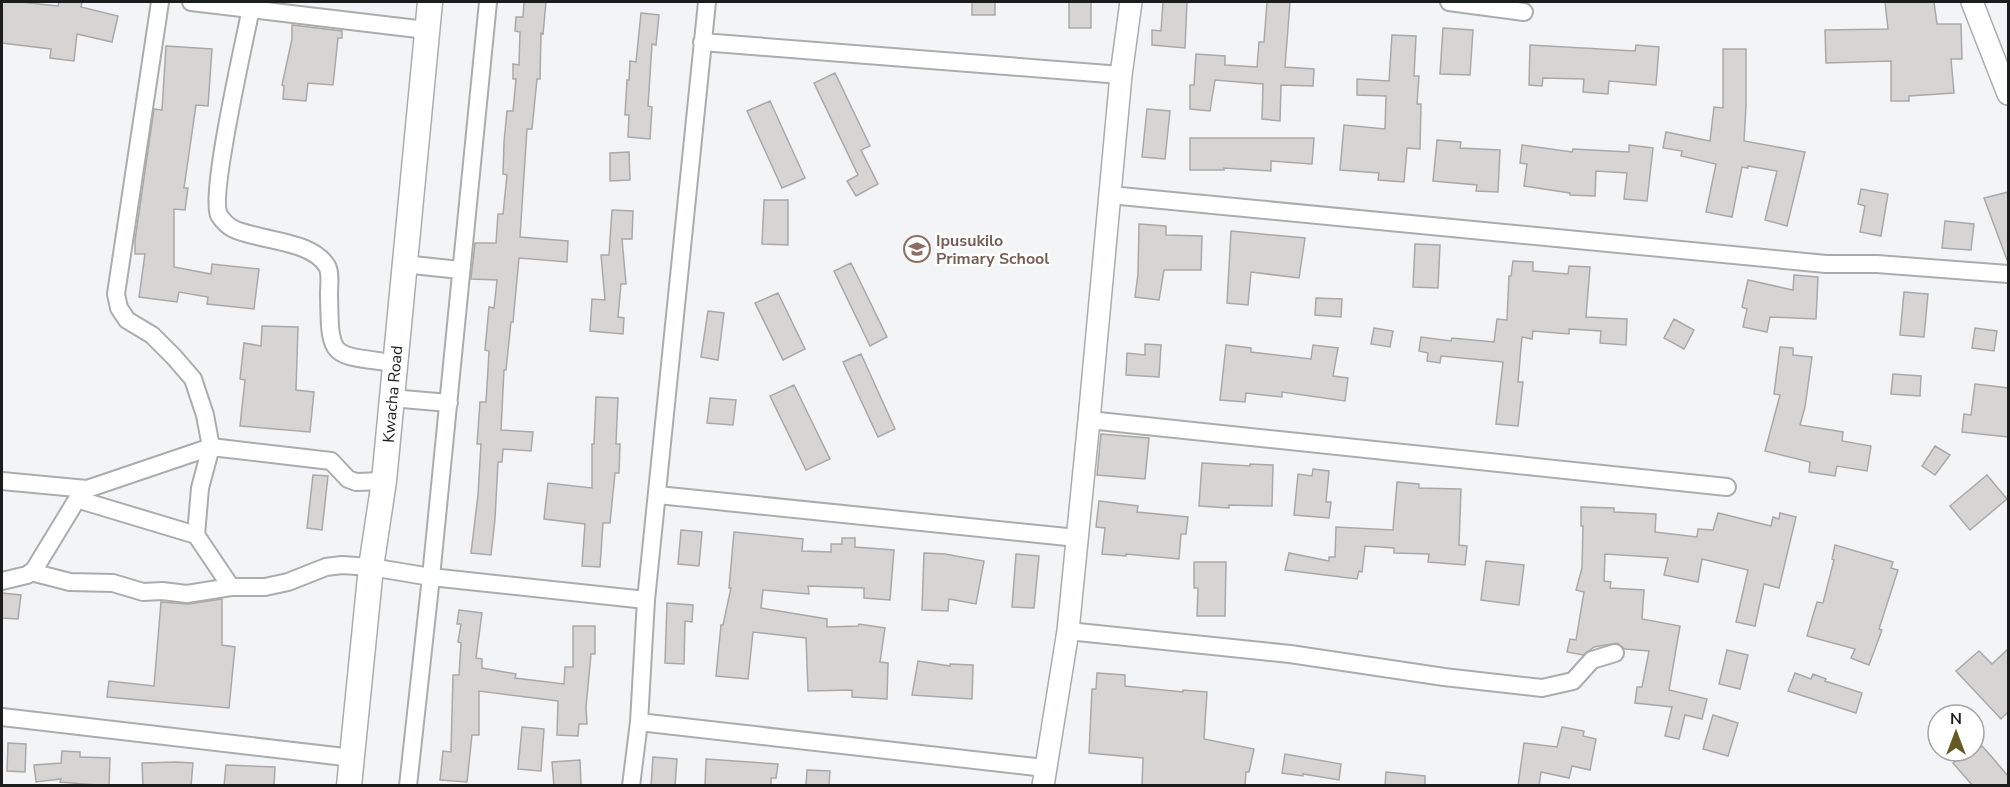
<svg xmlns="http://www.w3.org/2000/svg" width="2010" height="787" viewBox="0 0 2010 787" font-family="'Nunito Sans',sans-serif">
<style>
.building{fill:#d6d5d4;stroke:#aaa9a8;stroke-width:1.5}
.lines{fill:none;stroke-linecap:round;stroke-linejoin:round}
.minor-casing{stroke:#abacac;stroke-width:20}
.tertiary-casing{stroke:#abacac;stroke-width:24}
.secondary-casing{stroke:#abacac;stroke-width:27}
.minor{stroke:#fff;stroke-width:16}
.tertiary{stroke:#fff;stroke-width:21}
.secondary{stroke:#fff;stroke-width:24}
.labels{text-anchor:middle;stroke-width:4.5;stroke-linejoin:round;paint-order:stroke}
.education-label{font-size:16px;font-weight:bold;fill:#785e54;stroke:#fff;text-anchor:start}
.street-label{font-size:16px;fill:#1b1c1c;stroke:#fff}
</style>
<rect width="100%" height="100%" fill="#f3f4f5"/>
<path class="building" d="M2,2h18l38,4 1,-4h23l-1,5 37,9 -6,26 -35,-8 -3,27 -24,-3 1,-9 -49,-6z
M524,2h22l-3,32 -2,-1 -1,46h-3l-5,50h-5l-7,108 48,4 -1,21 -48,-4 -6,64h-2l-5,48h-2l-3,60 32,2 -2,19 -28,-2 -1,13h-4l-3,57 -4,36 -20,-2 7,-58 3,-51h-4l3,-42h6l2,-33 1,-18 -4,-1 4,-43 5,1 3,-28 -26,-1 4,-36h21l2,-29h5l4,-39 -4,-1 1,-32 3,-31h6l3,-32h-3v-15l6,1 1,-33 -5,-1 1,-14h7z
M972,2h23v13h-23z
M1069,2h22v26h-22z
M1163,2h24l-2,46 -33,-3v-15l9,1z
M1267,2h23l-5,65 29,2 -1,17 -32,-1 -1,36 -18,-2 1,-35 -48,-4 -5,31 -20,-2v-24h4l2,-31 29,2v9l32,2 2,-25h5z
M1885,2h49l3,22h24l1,35h-11l3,34 -45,3v5h-18v-40l-65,2 -1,-33 63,-1z
M641,13l18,2 -3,30 -4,-1 -4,62 4,1 -2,32 -22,-2 1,-22h-4l2,-35h2l1,-19 6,1z
M292,25l50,6v7h-4l-5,47 -25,-2 -2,18 -23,-2 1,-13 -2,-1 10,-46z
M1443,28l30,2 -3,45 -30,-1z
M1392,35l24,1 -2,40h5l-2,28h4l-1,45 -13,-1 -3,34 -26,-2 1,-7 -39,-3 4,-45 41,4 1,-33 -29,-1v-16l32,2z
M1530,45l105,6 1,-6 23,2 -3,38 -47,-4 -1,13 -25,-2 1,-13 -41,-1 -1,8 -13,-1z
M166,46l46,3 -4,57 -12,-1 -12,83h4l-3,22 -11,-1v58l37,7 1,-10 47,5 -5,40 -47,-5 1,-7 -29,-5 -2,10 -38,-5 6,-43h-10v-14l19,-131 8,1z
M1723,49h23v57l-2,35 61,11 -18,74 -22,-6 12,-49 -29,-5v2l-6,-1 -10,50 -26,-5 10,-48 -35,-8 1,-5 -19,-3 3,-16 44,9 4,-34 9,1z
M835,73l35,73 -9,4 17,34 -22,12 -9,-15 11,-6 -44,-92z
M770,101l35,77 -23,10 -35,-77z
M1147,109l23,2 -5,48 -23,-2z
M1190,138h124l-2,26 -41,-3v10l-47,-3v2h-34z
M1437,140l24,2 -1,6 40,2 -2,42 -22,-1 1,-6 -44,-4z
M1522,145l50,7 1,-3 56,3v-7l24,3 -6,53 -23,-2 3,-26 -31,-2 -1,25 -25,-1v-2l-46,-7 3,-22 -7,-1z
M629,152l1,28 -20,1v-28z
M1861,189l27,5 -7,42 -21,-4 5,-26 -7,-2z
M2008,192v67l-1,1 -23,-62z
M764,200h24v45l-26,-1z
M612,210l21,1 -1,28h-10l4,45h-5l-3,33 6,1 -1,16 -33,-3 2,-32 13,1 -4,-45h8z
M1945,221l29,3 -3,26 -29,-2z
M1139,224l27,2v9l36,1 -1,34h-37l-5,30 -24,-3 3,-23z
M1231,231l74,7 -6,40 -48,-6 -3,33 -21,-2z
M1415,244l25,1 -2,43 -25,-1z
M1513,261l20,1v9l35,3 1,-8 21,1 -4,50 41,2 -1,26 -26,-2 1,-12 -32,-2v5l-36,-3 -1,8 -10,-2 -4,45h5l-5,44 -22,-2 7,-62 -62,-6 -1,7 -13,-2 1,-8 -9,-2 2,-14 30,4 1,-3 42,4 3,-23 10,1 2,-44h2z
M851,263l36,74 -17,9 -36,-75z
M1794,275l24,2 -2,42 -46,-2 -3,15 -24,-5 4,-18 -5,-2 6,-27 45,10z
M1904,292l24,2 -4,43 -24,-2z
M778,293l27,56 -22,11 -28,-57z
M1316,298l26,1 -1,18 -26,-2z
M708,311l16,2 -6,47 -17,-3z
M1674,319l20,11 -10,19 -20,-11z
M262,326l36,1 -2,63 18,2 -4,40 -70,-6 5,-46 -5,-1 4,-36 17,3z
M1374,328l19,3 -3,16 -19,-3z
M1975,328l22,3 -3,20 -22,-3z
M1145,344l16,1 -2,32 -33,-2 1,-22 18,2z
M1226,345l25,3v4l60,7 2,-14 25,3 -5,28 15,2 -3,23 -63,-9v5l-36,-4 -1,9 -25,-2z
M1780,347l13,1v7l19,2 -7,50 -5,18 43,7 -1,9 29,5 -4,25 -30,-5 -2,10 -26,-4 1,-10 -45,-11 15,-56 -6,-1z
M861,354l34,75 -17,8 -35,-75z
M1893,374l28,2 -1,20 -29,-2z
M1975,384l33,4v49l-46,-5 2,-18 7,1z
M794,385l36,74 -24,11 -36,-74z
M596,397l22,1 -2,46h4l-1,29h-4l-5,50h-7l-3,44 -18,-1 3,-42 -41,-5 4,-36 44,5v-44h2z
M710,398l26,2 -3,25 -26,-2z
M1101,434l48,4 -4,41 -48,-4z
M1935,446l15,9 -15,20 -13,-9z
M1202,463l48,3v-2l23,1 -1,41 -43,-1v3l-30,-2z
M1313,469l16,2 -3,31h5l-2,16 -35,-3 4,-41 14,2z
M313,475l15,1 -6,54 -15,-2z
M1987,475l20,24 -37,31 -20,-24z
M1397,482l22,2v4l42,1 -2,56 8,1 -2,19 -37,-3 1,-8 -35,-1v-5l-29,-2 -3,26 -3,-1 -2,8 -72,-9 4,-17 40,8v-4h6l1,-30 57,3z
M1099,501l39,5 -1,6 51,5 -2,17h-5l-2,25 -53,-5v2l-24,-2 3,-26 -9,-1z
M1581,507l33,1v4l42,2 -1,18 42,5 1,-8 15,1 5,-17 53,13 2,-9 6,2 1,-6 16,4 -17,71 -15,-4 -9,42 -19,-4 12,-52 -46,-11 -4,23 -34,-7 4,-17 -63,-4 -1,27 7,1 -1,6 34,2 -2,29 38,7 -11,64 38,9 -5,20 -17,-4 -6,24 -14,-3 7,-29 -37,-4 2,-16h5l7,-36 -24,-2 -8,-6 -23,4 -11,8 -16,-3 3,-13 6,1 8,-48 -8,-2 6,-22 1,-42h-2z
M681,530l21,2 -3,34 -21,-2z
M734,532l69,7 -1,12 29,1v-8h11v-6h13v9l39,3 -4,50 -26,-2v-10l-56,-2 1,8 -46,-4 -2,18 66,11v8l31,-1 1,-2 26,4 -5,34 8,1 -1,36 -35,-2v-7l-44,1 -2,-53 -53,-6 -5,47 -32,-3 5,-51h2l8,-37h-2z
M1835,545l58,17 -2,6 7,2 -19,59 3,1 -13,35 -18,-7 4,-9 -48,-13 10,-34 6,1 11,-43 -2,-1z
M924,553l21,1 39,7 -8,43 -27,-5 -1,12 -26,-1z
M1016,554l23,2 -5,52 -22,-1z
M1486,561l38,4 -5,40 -38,-5z
M1194,562h32l-1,54h-28l1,-28h-4z
M2,593l19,2 -3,24 -16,-1z
M222,599v46l13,2 -6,61 -122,-11 2,-16 45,5 7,-84 27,2z
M667,603l26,2 -1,17 -7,-1 -1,43 -19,-1z
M459,610l23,3 -6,45 6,1v9l34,6 -1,4 49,6 1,-17h8v-41h22v28h-4l-5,53 1,17h-8l-1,12 -21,-1 1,-34 -79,-10v44h-7l-5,47 -27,-2 3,-29 8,1 2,-77h6l2,-32 -3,-1 3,-18h-4z
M2008,649v63l-7,7 -45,-48 23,-20 13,13z
M1727,650l21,5 -8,34 -21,-5z
M918,661l32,5v-2l23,1 -1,34 -60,-4z
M1097,673l28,2v11l58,6v-2l24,2 -3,47 50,10 -5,23h-3l-1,14h-103l1,-28 -54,-5 3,-64h4z
M1795,673l16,6 2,-5 13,5 -1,2 37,12 -6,20 -68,-22z
M1713,715l25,8 -10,33 -25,-7z
M522,727l22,2 -3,42 -23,-2z
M1562,727l22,4 -1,5 13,3 -6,31 -18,-4 -3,12 -28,-6 -2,14h-21l6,-43 33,4z
M8,743l18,1 -1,28 -18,-1z
M1974,745l4,4 4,-3 9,10 17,20v10h-35l-20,-23 14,-12h7z
M62,751l18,1v5l30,1 -1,28 -49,-4 1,-3 -25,3 -2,-17 27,-2z
M1285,754l56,10 -2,16 -36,-6v2l-21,-3z
M653,757l24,2 -2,27h-24z
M706,759l72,5 -2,14h-5v8h-66z
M580,760l1,26h-27l-2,-24z
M176,762l17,1 -2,23h-48l-1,-23z
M226,765l49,2 -1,19h-50z
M807,770l23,1 -1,15h-23z
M1386,772l39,4v10h-40z"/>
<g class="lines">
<defs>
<path id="minor" d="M160,2l-44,292 3,14 8,12 25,15 22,22 19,22 12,36 6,32 -11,41 -4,47 35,52
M191,2l235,28
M1449,2l75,10
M251,8c-6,31 -42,187 -32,207 10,16 22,17 38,21 22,6 57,9 70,30 4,7 2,20 2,27 1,68 1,61 65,70
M702,42l419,33
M1110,195l716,69h51l131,10
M403,264l57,6
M391,398l58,5
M1089,420l638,67
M2,481l85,8 124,-42 120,14 17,18 8,3 28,-1
M658,495l419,43
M31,572l39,10 43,1 30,9 19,-1 25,3 44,-7h34l23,-5 38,-15 16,-2 29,2 60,10 215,23
M2,581l25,-6 7,-5 42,-69h7l113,34
M1068,631l222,23 154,23 98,11 31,-7 19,-21 23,-7
M2,717l351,41
M639,722l406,46
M408,786l23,-209 57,-575
M631,786l8,-64 7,-122 61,-598"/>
<path id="tertiary" d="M1972,2l36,92
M1043,786l25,-155 21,-211 32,-345 10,-73"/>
<path id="secondary" d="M349,786l22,-219 13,-86 46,-479"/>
</defs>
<use href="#minor" class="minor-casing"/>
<use href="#tertiary" class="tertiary-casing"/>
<use href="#secondary" class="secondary-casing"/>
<use href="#minor" class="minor"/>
<use href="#tertiary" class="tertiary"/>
<use href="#secondary" class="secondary"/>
</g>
<defs>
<symbol id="school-ring" viewBox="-11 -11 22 22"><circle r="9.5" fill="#fff" stroke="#8d6e63" stroke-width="1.5"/><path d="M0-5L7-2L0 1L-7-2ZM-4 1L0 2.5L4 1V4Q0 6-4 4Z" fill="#8d6e63"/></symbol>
</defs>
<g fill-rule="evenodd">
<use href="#school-ring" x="902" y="234" width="30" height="30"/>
</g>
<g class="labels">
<g class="education-label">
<text x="936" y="246">Ipusukilo<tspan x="936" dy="18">Primary School</tspan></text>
</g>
<g class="street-label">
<text transform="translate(392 394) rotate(-85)" y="6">Kwacha Road</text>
</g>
</g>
<rect width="2010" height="787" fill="none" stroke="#1b1c1c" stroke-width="6"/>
<g transform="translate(1956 733)"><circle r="28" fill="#ffffff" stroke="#a4a4a4" stroke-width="1.5"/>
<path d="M0-4.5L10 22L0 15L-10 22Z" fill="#635a26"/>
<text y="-9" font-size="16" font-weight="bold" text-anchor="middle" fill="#1b1c1c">N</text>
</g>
</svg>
